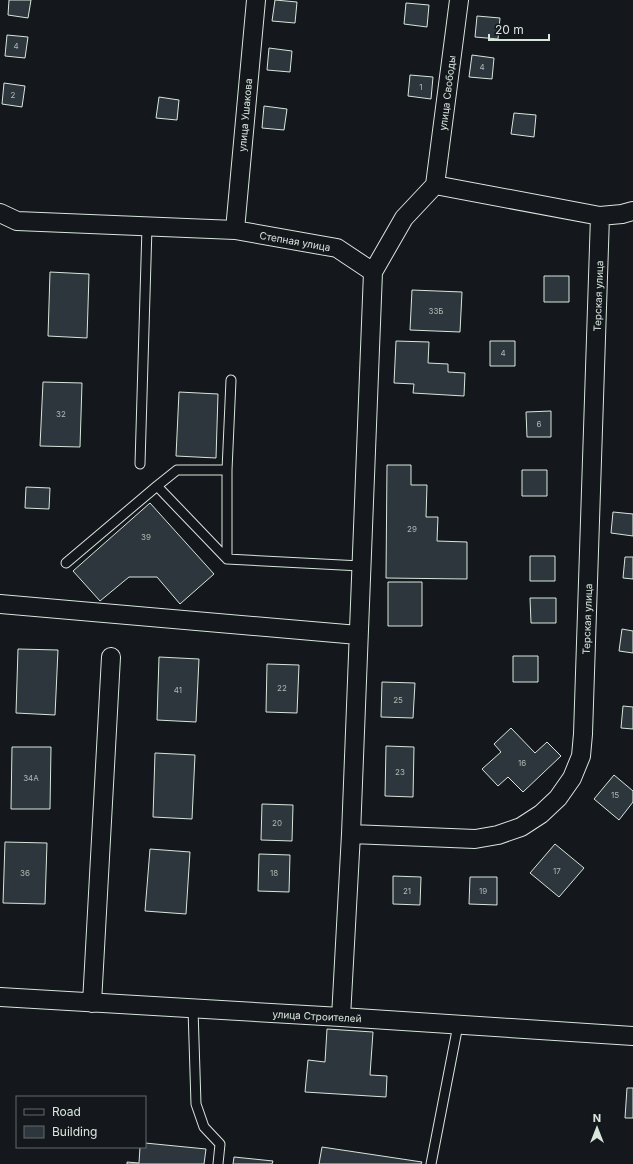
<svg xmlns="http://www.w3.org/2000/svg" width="633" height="1164" viewBox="0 0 633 1164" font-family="Inter,sans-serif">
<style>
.building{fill:#2c363c;stroke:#d8e6dc}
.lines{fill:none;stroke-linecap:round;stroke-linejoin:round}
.service-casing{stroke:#d8e6dc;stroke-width:11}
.minor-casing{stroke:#d8e6dc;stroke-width:20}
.service{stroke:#14181c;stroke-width:9}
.minor{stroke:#14181c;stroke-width:18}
.labels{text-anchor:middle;stroke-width:3;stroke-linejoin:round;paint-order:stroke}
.number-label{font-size:8px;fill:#adbab4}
.street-label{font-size:10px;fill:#d8e6dc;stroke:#14181c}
</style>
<rect width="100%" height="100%" fill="#14181c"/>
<path class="building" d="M9,0h22l-3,18 -20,-3z
M275,0l22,2 -2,21 -23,-2z
M406,3l23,2 -2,22 -23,-3z
M477,16l23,2 -2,21 -23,-2z
M7,35l21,2 -3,21 -20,-2z
M269,48l23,3 -2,21 -23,-2z
M472,55l22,3 -2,21 -23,-2z
M410,75l23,2 -2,22 -23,-3z
M4,83l21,3 -3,21 -20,-3z
M159,97l20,3 -2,20 -21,-2z
M264,106l23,3 -3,21 -22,-2z
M514,113l22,2 -2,22 -23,-3z
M50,272l39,2 -2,64 -39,-2z
M544,276h25v26h-25z
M412,290l50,2 -2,40 -50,-2z
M396,341l33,1 -1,21 20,1v8l17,1 -1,23 -51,-3 1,-9 -20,-1z
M490,341h25v25h-25z
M43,382l39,1 -2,64 -40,-1z
M179,392l39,2 -2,64 -40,-2z
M551,411v26h-24l-1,-25z
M387,465h24v20h16l-1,32h12l-1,24 30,1v37l-81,-1z
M522,470h25v26h-25z
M26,487l24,1 -1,21 -24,-1z
M150,503l64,71 -34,30 -23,-27h-28l-29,24 -27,-30z
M613,512l20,2v22l-22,-3z
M530,556h25v25h-25z
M625,557h8v22l-10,-1z
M388,582h34v44h-34z
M530,598h26v25h-25z
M622,629l11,2v22l-14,-2z
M18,649l40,1 -3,65 -39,-2z
M513,656h25v26h-25z
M159,657l40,2 -3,63 -39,-2z
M267,664l32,1 -2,48 -31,-1z
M382,682l33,1 -2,35 -32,-1z
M623,706l10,1v22l-12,-1z
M511,728l24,25 12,-11 14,14 -38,36 -15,-15 -10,9 -16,-17 19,-17 -7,-8z
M386,746l28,1 -1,50 -28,-1z
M12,747h39l-1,62h-39z
M155,753l40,2 -3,64 -39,-2z
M614,775l19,16v11l-14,18 -25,-21z
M262,804l31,1 -1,36 -31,-1z
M5,842l42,1 -2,61 -42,-1z
M555,844l29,24 -25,29 -29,-24z
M150,849l40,3 -4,62 -41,-3z
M259,854l31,1 -1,37 -31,-1z
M393,876l28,1 -1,28 -27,-1z
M470,877h27v28l-28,-1z
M327,1029l46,3 -3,43 17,1 -1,21 -81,-5 3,-32 17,2z
M627,1088h6v30h-8z
M145,1143l61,6 -2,15h-77v-2l12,1 1,-16h5z
M322,1147l100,15 -1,2h-102z
M234,1157l39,4 -1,3h-39z"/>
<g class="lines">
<defs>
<path id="service" d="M140,464l7,-237
M227,470v89
M157,486l20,-16h50l4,-90
M66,563l91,-77 70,73 134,7
M193,1009l3,95 8,23 16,17 -2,20
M431,1164l27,-139"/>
<path id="minor" d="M435,185l24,-185
M0,213l17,8 218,9 102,18 36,24 31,-54 31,-33 165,31 22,-2 11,-3
M235,230l21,-230
M0,604l358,31
M351,834l124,5 23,-4 23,-8 20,-13 17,-16 14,-20 9,-22 2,-22 17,-518
M0,997l341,20 292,19
M92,1003l19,-346
M341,1017l10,-183 22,-562"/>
</defs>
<use href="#service" class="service-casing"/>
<use href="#minor" class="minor-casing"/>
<use href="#service" class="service"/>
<use href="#minor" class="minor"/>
</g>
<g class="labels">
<g class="number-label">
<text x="16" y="49">4</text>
<text x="482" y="70">4</text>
<text x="421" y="90">1</text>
<text x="13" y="98">2</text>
<text x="436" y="314">33Б</text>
<text x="503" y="356">4</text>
<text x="61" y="417">32</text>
<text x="539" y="427">6</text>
<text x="412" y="532">29</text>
<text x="146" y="540">39</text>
<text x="282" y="691">22</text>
<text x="178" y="693">41</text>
<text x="398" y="703">25</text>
<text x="522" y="766">16</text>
<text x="400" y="775">23</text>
<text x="31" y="781">34A</text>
<text x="615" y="798">15</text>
<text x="277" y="826">20</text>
<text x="557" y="874">17</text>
<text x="25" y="876">36</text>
<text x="274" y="876">18</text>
<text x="407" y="894">21</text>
<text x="483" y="894">19</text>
</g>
<g class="street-label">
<text transform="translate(447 93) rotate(-83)" y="4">улица Свободы</text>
<text transform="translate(245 115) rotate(-85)" y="4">улица Ушакова</text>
<text transform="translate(295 241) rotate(10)" y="4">Степная улица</text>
<text transform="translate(598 296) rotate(-88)" y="4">Терская улица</text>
<text transform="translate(587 619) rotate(-88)" y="4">Терская улица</text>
<text transform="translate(317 1016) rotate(3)" y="4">улица Строителей</text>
</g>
</g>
<rect x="16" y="1096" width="130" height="52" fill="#14181c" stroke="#626a69"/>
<rect x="24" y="1109" width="20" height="6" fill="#14181c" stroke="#626a69"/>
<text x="52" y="1116" font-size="12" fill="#d8e6dc">Road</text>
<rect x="24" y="1126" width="20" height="12" fill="#2c363c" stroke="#626a69"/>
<text x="52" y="1136" font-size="12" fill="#d8e6dc">Building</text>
<g transform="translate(597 1128)" stroke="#14181c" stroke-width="3" paint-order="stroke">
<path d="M0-3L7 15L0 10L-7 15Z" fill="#d8e6dc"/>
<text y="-6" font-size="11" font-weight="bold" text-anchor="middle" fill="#d8e6dc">N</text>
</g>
<path d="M489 34v6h60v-6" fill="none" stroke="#d8e6dc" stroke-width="2"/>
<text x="495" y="34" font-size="12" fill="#d8e6dc" stroke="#14181c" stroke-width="3" paint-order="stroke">20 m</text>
</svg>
